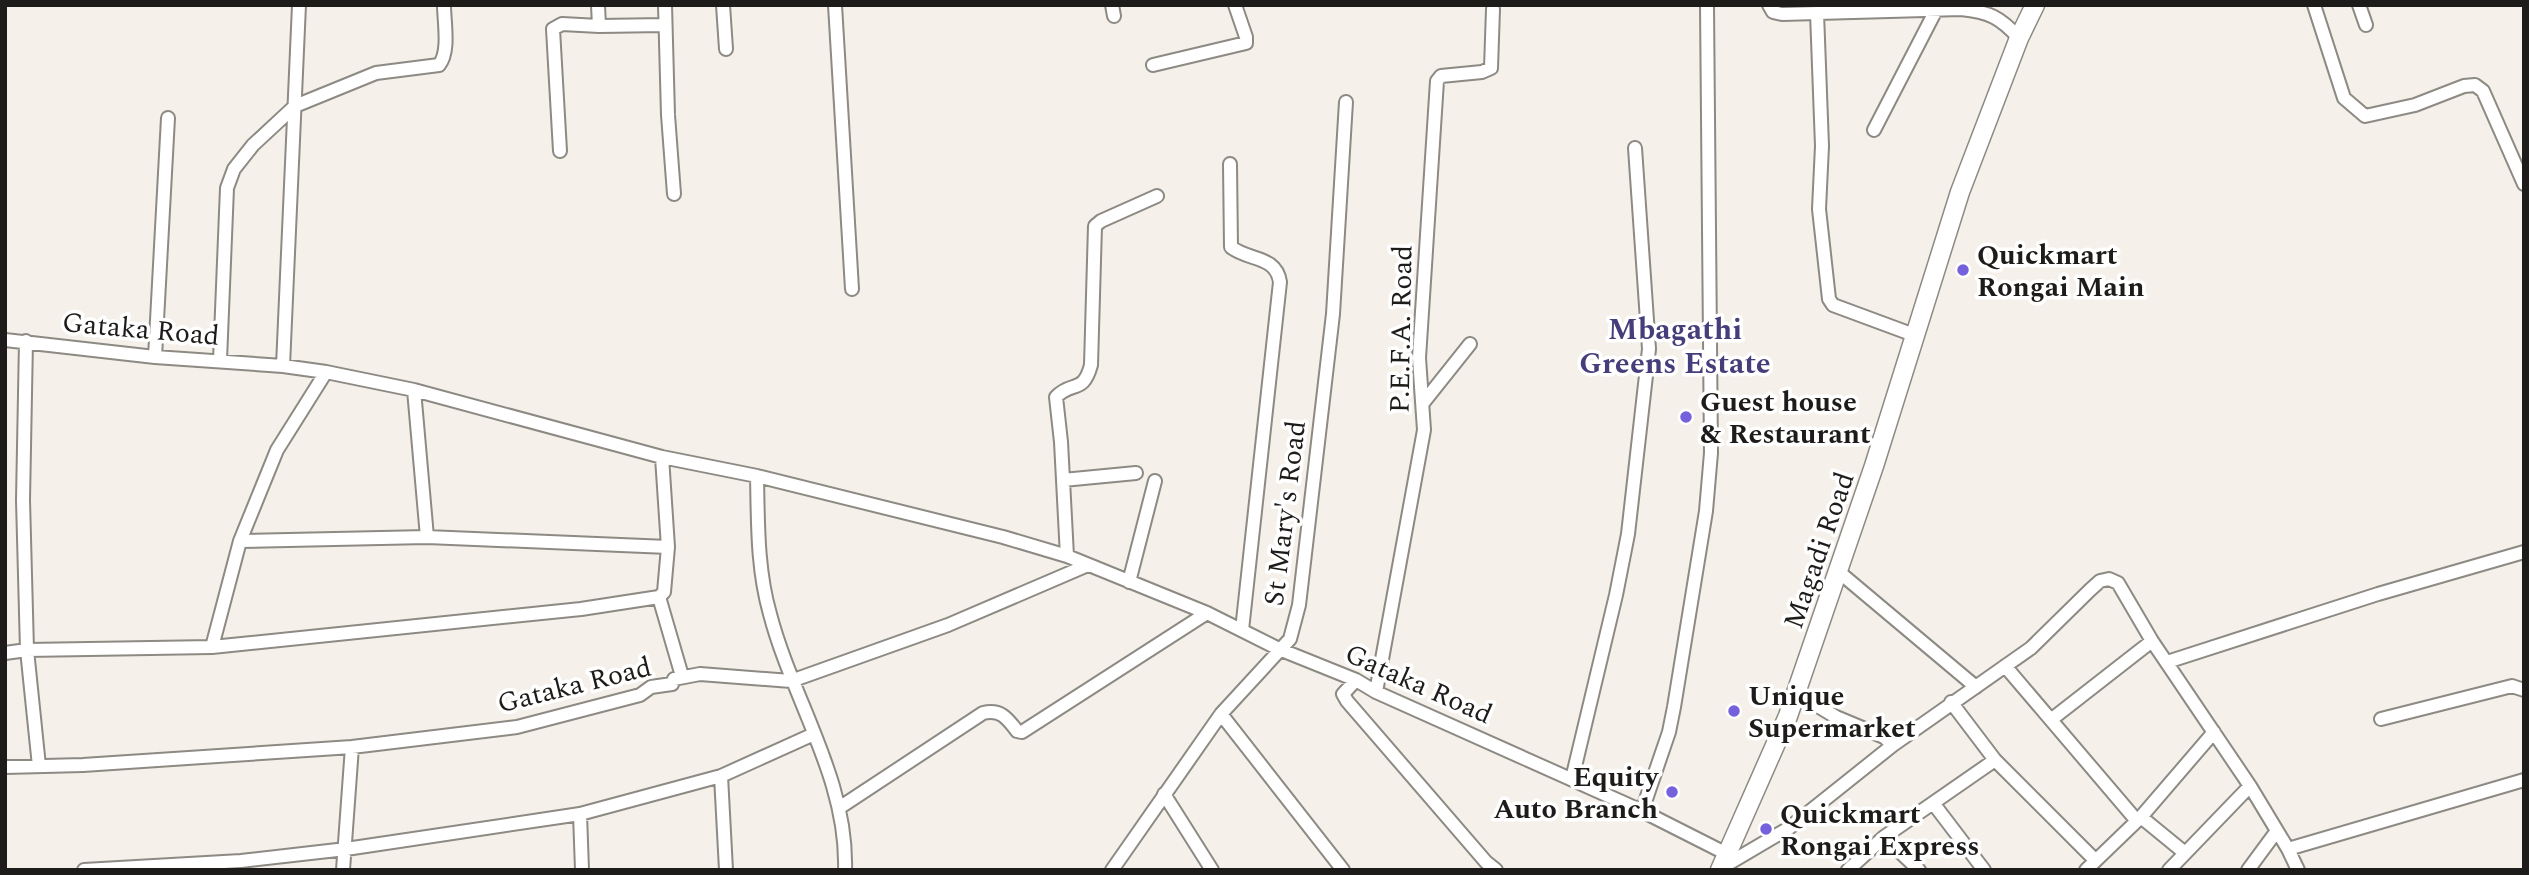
<svg xmlns="http://www.w3.org/2000/svg" width="2529" height="875" viewBox="0 0 2529 875" font-family="Spectral,serif">
<style>
.lines{fill:none;stroke-linecap:round;stroke-linejoin:round}
.minor-casing{stroke:#8d8983;stroke-width:16}
.highway-casing{stroke:#8d8983;stroke-width:21}
.minor{stroke:#fff;stroke-width:12}
.highway{stroke:#fff;stroke-width:18}
.poi-dot{fill:#7561dc;stroke:#fff;stroke-width:2.5}
.labels{text-anchor:middle;stroke-width:7;stroke-linejoin:round;paint-order:stroke}
.poi-label{font-size:28px;font-weight:bold;fill:#1e1c1a;stroke:#fff;text-anchor:start}
.street-label{font-size:28px;fill:#1e1c1a;stroke:#fff}
.neighbourhood-label{font-size:30px;font-weight:bold;fill:#463e7b;stroke:#fff}
</style>
<rect width="100%" height="100%" fill="#f5f1ea"/>
<g class="lines">
<defs>
<path id="minor" d="M598,5l1,21 65,-1
M665,5l3,110 6,79
M723,5l3,44
M835,5l17,284
M1112,5l2,11
M1769,5l4,7 9,2 179,-5c28,3 39,8 58,29
M2314,5l30,93 21,18 50,-11 49,-19 11,-1 8,6 41,93
M2359,5l7,20
M1817,13l5,133 -3,63 10,90 4,6 81,30
M1153,65l93,-22v-6l-11,-32
M1874,130l62,-120
M560,151l-7,-122 9,-5 37,2
M1230,164l1,83c17,14 45,8 49,35l-38,348
M5,340l150,17 128,9 43,6 88,18 248,67 95,19 246,61 64,19 140,57 72,36 77,31 20,12 266,119 85,43
M26,341l-3,159 4,150 12,116
M155,357l13,-239
M220,360l7,-172 7,-19 19,-24 42,-39 81,-33 63,-8c11,-13 5,-43 5,-60
M283,366l16,-361
M414,390l13,147
M1423,403l47,-59
M757,476c1,46 0,93 13,138 22,85 78,165 75,256
M1063,480l73,-7
M240,541l187,-4 241,10
M1067,556l-6,-114 -5,-45c16,-17 27,-2 35,-32l4,-139 6,-5 56,-25
M1839,572l137,115
M1129,582l26,-101
M659,597l23,79
M212,647l28,-106 37,-91 49,-78
M5,653l22,-3 185,-3 369,-38 78,-12 5,-5 4,-45 -6,-90
M2167,662l211,-68 146,-42
M2005,666l132,155
M1356,680l-13,14 4,7 139,161 10,8
M1376,692l48,-262 -5,-72 18,-277 4,-5 41,-4 9,-4 2,-59
M1796,693l40,24 48,20 9,8
M1951,702l44,58 100,100
M1221,714l122,156
M2052,719l100,-78
M2381,719l131,-33 12,4
M5,767l78,-2 269,-18 165,-20 123,-32 11,-8 21,-3 2,-5 26,-5 91,7 157,-56 140,-60
M721,776l5,94
M1572,779l44,-184 12,-61 21,-185 -14,-201
M1164,794l48,76
M1933,803l51,67
M839,808l144,-95c18,-4 24,5 34,18l5,1 185,-119
M1642,811l27,-79 5,-25 32,-196 5,-58 -4,-448
M580,814l2,56
M2141,817l44,36
M1884,837l35,33
M2288,849l236,-69
M1721,868l68,-40 104,-83 138,-97 59,-58 10,-9 9,-2 9,4 34,58 98,145 38,63 10,21
M84,870l157,-9 105,-12 234,-35 141,-38 93,-42
M343,870l9,-123
M1112,870l109,-156 69,-75 9,-34 34,-291 13,-212
M1848,870l36,-33 111,-77
M2086,870l55,-53 73,-85
M2169,870l81,-84
M2248,870l28,-38"/>
<path id="highway" d="M1720,870l68,-154 86,-250 86,-274 59,-154 16,-33"/>
</defs>
<use href="#minor" class="minor-casing"/>
<use href="#highway" class="highway-casing"/>
<use href="#minor" class="minor"/>
<use href="#highway" class="highway"/>
</g>
<g class="poi-dot">
<circle cx="1963" cy="270" r="7"/>
<circle cx="1686" cy="417" r="7"/>
<circle cx="1734" cy="711" r="7"/>
<circle cx="1672" cy="792" r="7"/>
<circle cx="1766" cy="829" r="7"/>
</g>
<g class="labels">
<g class="poi-label">
<text x="1977" y="264">Quickmart<tspan x="1977" dy="32">Rongai Main</tspan></text>
<text x="1700" y="411">Guest house<tspan x="1700" dy="32">&amp; Restaurant</tspan></text>
<text x="1748" y="705">Unique<tspan x="1748" dy="32">Supermarket</tspan></text>
<text x="1658" y="786" text-anchor="end">Equity<tspan x="1658" dy="32">Auto Branch</tspan></text>
<text x="1780" y="823">Quickmart<tspan x="1780" dy="32">Rongai Express</tspan></text>
</g>
<g class="street-label">
<text transform="translate(141 328) rotate(5)" y="10">Gataka Road</text>
<text transform="translate(1400 329) rotate(-89)" y="10">P.E.F.A. Road</text>
<text transform="translate(1284 513) rotate(-83)" y="10">St Mary's Road</text>
<text transform="translate(1818 550) rotate(-71)" y="10">Magadi Road</text>
<text transform="translate(1419 683) rotate(24)" y="10">Gataka Road</text>
<text transform="translate(574 684) rotate(-14)" y="10">Gataka Road</text>
</g>
<g class="neighbourhood-label">
<text x="1675" y="339">Mbagathi<tspan x="1675" dy="34">Greens Estate</tspan></text>
</g>
</g>
<rect width="2529" height="875" fill="none" stroke="#1e1c1a" stroke-width="14"/>
</svg>
